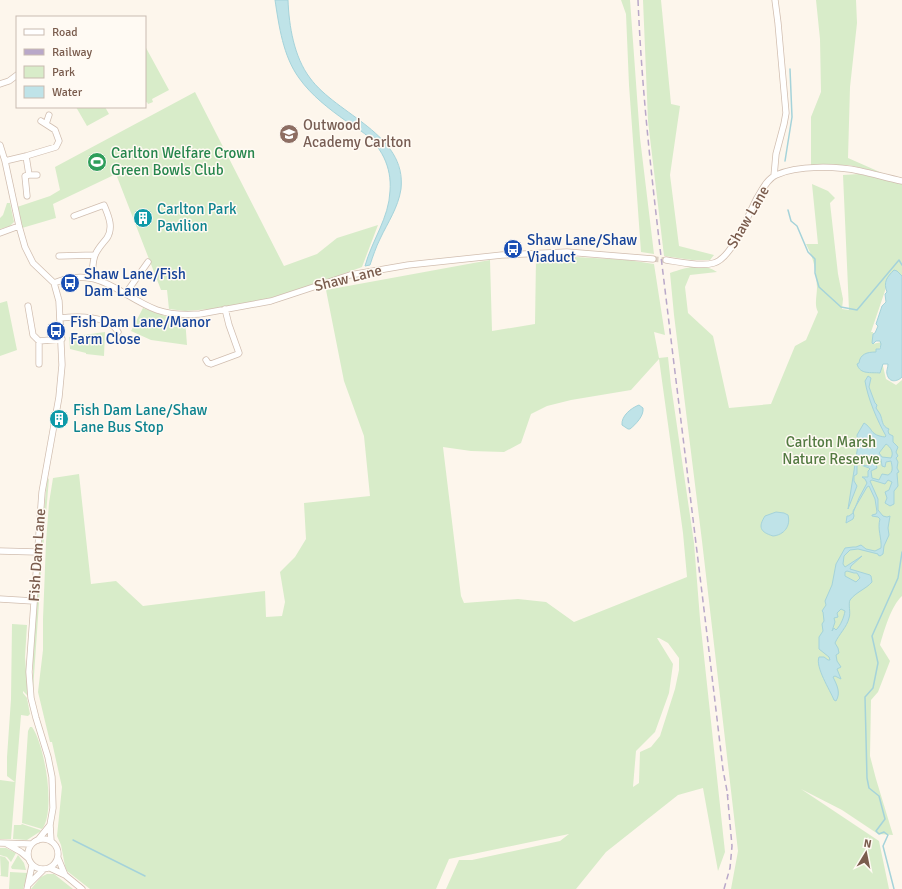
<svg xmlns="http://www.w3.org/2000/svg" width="902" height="889" viewBox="0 0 902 889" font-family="Signika,sans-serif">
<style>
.green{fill:#d8ecc9;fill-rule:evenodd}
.water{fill:#bfe3e8;stroke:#a5d3da;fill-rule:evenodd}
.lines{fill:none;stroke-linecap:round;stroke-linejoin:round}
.stream{stroke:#a5d3da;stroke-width:1.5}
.minor-tunnel{stroke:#dcd0c4;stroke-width:5.5;stroke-dasharray:5.5 3;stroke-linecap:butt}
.minor-casing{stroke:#d1beb0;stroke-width:7}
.minor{stroke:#fff;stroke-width:5.5}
.rail{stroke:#b9a8c9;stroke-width:1.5;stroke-dasharray:6 4;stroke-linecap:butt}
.labels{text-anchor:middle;stroke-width:3;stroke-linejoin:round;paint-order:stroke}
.education-label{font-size:15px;fill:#785e54;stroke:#fffaf3;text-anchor:start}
.leisure-label{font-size:15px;fill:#27864d;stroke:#fffaf3;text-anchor:start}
.culture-label{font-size:15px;fill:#0d838f;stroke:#fffaf3;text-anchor:start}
.street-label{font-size:15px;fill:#7a5c4d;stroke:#fffaf3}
.transit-label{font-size:15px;fill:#164399;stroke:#fffaf3;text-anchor:start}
.park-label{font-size:15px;fill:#537a41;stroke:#fffaf3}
</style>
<rect width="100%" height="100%" fill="#fdf6ec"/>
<path class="green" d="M621,0h9l10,138 14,116 -13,-2 -12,-167 -3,-71z
M643,0h18l10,104 9,2 -10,69 9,71 35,9 -4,5h-18l-28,-4 -16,-135z
M816,0h40l1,23 -7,64 -2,71 34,15 -33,-8h-38v-48l10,-25 -1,-53z
M145,46l24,44 -17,9 1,3 -5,2 -1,-2 -2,1z
M195,92l89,174 33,-12 20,-16 41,-13 -16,42 -52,19 -50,15 -49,8 -26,2 -16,-2 -2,-19h-6l-45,-116 -63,30 3,14 -34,10 -5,-21 33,-11 10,-6 -5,-23z
M76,107h29l4,7 -22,12z
M859,174l43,9v99l-15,3 -16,47h2l-1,12 10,-2 -3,7 7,30 10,6 6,-5v216c-11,10 -18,35 -22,49l10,16 -12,31 -7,8 -1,56 6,23 17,56 -15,-1 -36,-24 -41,-21 78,52 10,48h-158l7,-38 -36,-310 -28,-226 -4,-42c15,-5 33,-11 47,-1l-27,3 -5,12 3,26 25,23 16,72 42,-4 24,-58 11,-6 12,-28c-4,-7 -1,-16 -1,-25 -1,-17 -3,-28 -11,-43h12l-6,-60 16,7 7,7 -5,5 8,71 5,25 -1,10 7,1 -6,-135z
M7,203h3l4,19 -4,4 -10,3v-11l3,-3z
M576,257l52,3 26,4 11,71 -11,-3 5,26 9,-1 3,28 23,158 6,76 25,233 -7,19 -15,-83 -25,7 -72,57 -30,37h-130l13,-29h13l88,-19 9,-7 -120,25 -13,30h-346l-23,-18 -2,-5 -4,-21 -4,-9 5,-49 -10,-45h-2l-12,-50 5,-42v-31l3,-77 3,-39 4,-25 26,-4 12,110 25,-3 27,25 122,-15 1,26 16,-1 3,-14 -5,-30 15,-15 11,-18 -2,-36 66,-7 -6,-60 -20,-55 -18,-91 164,-30 2,71 43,-7 1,-66zM659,359l24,174 4,44 -113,45 -28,-20 -28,-3 -54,4 -3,-7 -18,-149 28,4 33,1 17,-9 10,-29 16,-8 24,-6 60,-10zM657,638h2l9,5 11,15v12l-4,19 -15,47 -9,11 -11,5 -1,31 -6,4 3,-36 19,-19 14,-39 4,-29z
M7,301l10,49 -17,6v-53z
M143,308l25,9 17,1 2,27 -36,-5 -20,-9z
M105,332l-1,24 -18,-2v-1l-16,-4 -1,-12z
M49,478l-6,73h-3l7,-70z
M40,559h2l-9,131v-34z
M12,624l15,1 -2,32 3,39 -5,-5v2l4,5 3,16 -2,2 -7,-1 -10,124h-11v-59l15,2 -8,-6v-19l4,-58z
M30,727h2c13,18 24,85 10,102l-20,-6 6,-92z
M22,824l18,6 1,1 -14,9 -14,-1 1,-14h7z
M0,848h6l10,5 -5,9 -4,-5 -7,-2z
M18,855l6,8 2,7 -14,-1 -1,-2z
M0,856l5,1 4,5 -1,15 -8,-1 1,-1z
M10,872l18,1 -5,16h-14z
M47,874h7l19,15h-42l10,-12z"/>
<path class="water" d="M275,0h13c1,26 6,57 22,78 27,37 97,56 91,111 -3,19 -13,33 -21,50 -4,8 -7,17 -10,26l-5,1c7,-26 24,-48 25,-75 2,-24 -9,-46 -29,-60 -5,-4 -10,-6 -15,-10 -17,-12 -35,-26 -47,-43 -16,-22 -20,-52 -24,-78z
M894,270l3,1 5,5v101c-5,5 -13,6 -15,-3 -1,-3 1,-6 1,-10h-5l-3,9c-9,-1 -20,2 -23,-9l2,-1c1,-9 8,-11 17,-11v-3h4l1,-5 -1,-3h-4l-3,3 -1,-1 1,-9 2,-1 3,-7 -2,-2 6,-18 4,-4 -1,-8 2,-2c-4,-10 0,-15 7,-22z
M868,376l3,2 -2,9 6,16 2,2 -1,3c1,2 3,4 4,6 3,6 1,12 9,15l-1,2 1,3 4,2v6l5,5 -2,5 2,4 -2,2 2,4 -1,6 2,4 -2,1 1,13 -4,5v13l-4,2 -5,-3 2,-5 -2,-6 4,-2 3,-8 -4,-2 -3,4 -13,-4 -2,1 8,18v11l5,6 4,1 3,-1 -2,12 1,7 -5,11 -1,8 -3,2 -2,-1v-1l-20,-5 -8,1 -6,6 -1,8 2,3 17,-11 -11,10 -1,3 20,6 1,1 1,6c-6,7 -16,10 -22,18 -2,4 1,13 -1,18 -2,9 -10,16 -14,25l3,5 1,5 -3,2 1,6 4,6 -4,2 4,10 -6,-3 -2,1c4,8 8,16 3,24l-2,-1c-4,-10 -19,-33 -15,-43h5l4,3h2l-1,-3 -10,-8v-12l4,-6 -1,-7 2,-3 -1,-9 -1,-1 4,-6 -1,-4 7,-16 4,-21 9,-16 8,-1h3l5,-2 5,4 9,2 6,-3c1,-10 -4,-19 -1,-29l-2,-2 -6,-1v-1l4,-1 1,-2 -2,-13 -6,-13 -2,1 -14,24 1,5 -1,3 -7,4 1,-7h2l4,-3 6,-15 8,-15 -2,-4 -3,-2h6v-6l2,-2 -1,-1 -8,-3 8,1 2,-4c-2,-8 -8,-6 -14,-2v14l-3,2v5l3,5 -9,23 10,-64 -1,-10 7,-12c10,6 5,12 21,14l1,-1c-9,-16 -18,-37 -21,-55zM886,444c5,3 8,9 5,14l-9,-1 -3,-4zM877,459h4l1,7 3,1 1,-5 5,-1c1,5 3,11 -3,14l-6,-1 -3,6 -7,-2 -1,-7 6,-3 -2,-8zM847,571l7,2h3l3,5 -4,4 -11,-6v-4zM841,609l4,2c-1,6 -4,14 -9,19l-2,-2 -2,3 3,-9 -1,-4 4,-1 -1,-4z
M639,405l4,3c1,8 -7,16 -13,21h-2l-6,-4c-1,-9 9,-17 17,-20z
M776,512l8,1 4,2c3,11 -4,20 -15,21 -13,-4 -15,-9 -8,-20z"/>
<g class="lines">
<path class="stream" d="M785,161l7,-44 -2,-48
M788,210l3,11 6,5 11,26 7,7v14l4,14 22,20 16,3 42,-50 3,5
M73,840l72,36
M894,889l-11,-43 5,-11 -4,-3 -5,2 -3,-3 9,-12 -6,-23 -10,-8 -2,-10 -2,-81 8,-9 5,-25 -6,-27 26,-58 4,-26"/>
<path class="minor-tunnel" d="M653,259l13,1"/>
<defs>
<path id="minor" d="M0,84l9,-3 8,-6
M46,124l3,-9
M0,145l5,16 14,65 6,21 8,16 21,20
M26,156l3,19 -4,1 2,20
M5,161l21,-5 30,-9 3,-6 -4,-11 -14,-9
M29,175h8
M774,176l2,-22 8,-30 2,-11 -8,-90 -3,-23
M74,216l30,-11c4,10 10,22 3,33 -4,5 -8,9 -11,15 -4,7 -3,17 -4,25
M0,233l19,-7
M59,256l35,-1
M666,260c13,2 35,7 48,3 18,-5 34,-48 43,-65 5,-8 10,-19 19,-23 22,-10 61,-9 84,-4 14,3 28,7 42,10
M54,283c44,-19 66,13 103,27 14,5 28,5 43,4l71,-13 79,-26 58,-10 94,-10 65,-3 86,7
M126,293l22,-31
M28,306l5,29 6,6 23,-2
M60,318c16,-2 49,-3 58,14
M39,341v23
M206,360l2,3 3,1 27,-10 1,-1 -10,-28 -4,-16
M0,551l37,1
M0,599l33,2
M28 854a15 15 0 1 1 30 0a15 15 0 1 1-30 0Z
M38,840l12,-15
M51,841l-1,-16 3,-17 -1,-31 -4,-20 -12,-39 -5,-20 -2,-26 13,-180 17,-95 3,-32 -3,-64 -5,-18
M0,843l31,1
M7,844l14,8 7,6
M58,858l7,17
M50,868l15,7 17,14
M29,884l14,-14
M27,889l5,-24"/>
</defs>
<use href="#minor" class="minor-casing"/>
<use href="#minor" class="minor"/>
<path class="rail" d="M638,0c5,120 21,238 35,356 17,138 34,276 50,414l5,26
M724,889l6,-21 2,-22 -5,-56"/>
</g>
<defs>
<symbol id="school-disc" viewBox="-11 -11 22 22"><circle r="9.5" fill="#8d6e63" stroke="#fffaf3"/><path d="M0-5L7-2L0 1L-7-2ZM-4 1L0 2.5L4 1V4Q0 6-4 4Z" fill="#fff"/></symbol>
<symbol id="stadium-disc" viewBox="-11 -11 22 22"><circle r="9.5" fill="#2e9e5b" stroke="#fffaf3"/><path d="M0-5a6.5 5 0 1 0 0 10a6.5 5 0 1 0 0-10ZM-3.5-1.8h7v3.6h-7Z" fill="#fff"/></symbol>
<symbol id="building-disc" viewBox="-11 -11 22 22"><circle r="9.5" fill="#0f9aa8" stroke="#fffaf3"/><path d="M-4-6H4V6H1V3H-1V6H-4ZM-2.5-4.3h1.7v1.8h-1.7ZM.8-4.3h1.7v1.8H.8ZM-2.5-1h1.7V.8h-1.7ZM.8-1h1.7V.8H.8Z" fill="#fff"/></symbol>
<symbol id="bus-disc" viewBox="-11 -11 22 22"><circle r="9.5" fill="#1a4fb4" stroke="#fffaf3"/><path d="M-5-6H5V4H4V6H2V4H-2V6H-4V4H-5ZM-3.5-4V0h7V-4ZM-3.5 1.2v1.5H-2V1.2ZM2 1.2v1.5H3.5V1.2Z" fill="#fff"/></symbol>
</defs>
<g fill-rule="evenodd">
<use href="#school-disc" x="278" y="123" width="22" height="22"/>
<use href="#stadium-disc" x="86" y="151" width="22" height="22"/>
<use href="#building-disc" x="132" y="207" width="22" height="22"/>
<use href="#bus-disc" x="502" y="238" width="22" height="22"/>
<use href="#bus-disc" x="59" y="272" width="22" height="22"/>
<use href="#bus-disc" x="45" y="320" width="22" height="22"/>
<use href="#building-disc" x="48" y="408" width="22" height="22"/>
</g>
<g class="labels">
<g class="education-label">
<text x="303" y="130">Outwood<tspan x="303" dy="17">Academy Carlton</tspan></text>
</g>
<g class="leisure-label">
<text x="111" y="158">Carlton Welfare Crown<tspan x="111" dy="17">Green Bowls Club</tspan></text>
</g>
<g class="culture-label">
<text x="157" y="214">Carlton Park<tspan x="157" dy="17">Pavilion</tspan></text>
<text x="73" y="415">Fish Dam Lane/Shaw<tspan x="73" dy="17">Lane Bus Stop</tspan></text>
</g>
<g class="street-label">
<text transform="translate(748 217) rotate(-60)" y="5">Shaw Lane</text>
<text transform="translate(348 278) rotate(-14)" y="5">Shaw Lane</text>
<text transform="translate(37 555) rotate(-86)" y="5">Fish Dam Lane</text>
</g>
<g class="transit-label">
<text x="527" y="245">Shaw Lane/Shaw<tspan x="527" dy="17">Viaduct</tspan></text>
<text x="84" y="279">Shaw Lane/Fish<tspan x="84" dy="17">Dam Lane</tspan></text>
<text x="70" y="327">Fish Dam Lane/Manor<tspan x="70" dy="17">Farm Close</tspan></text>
</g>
<g class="park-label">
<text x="831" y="447">Carlton Marsh<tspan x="831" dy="17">Nature Reserve</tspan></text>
</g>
</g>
<rect x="16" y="16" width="130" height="92" fill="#fffaf3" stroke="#cabbb1"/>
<rect x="24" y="29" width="20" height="6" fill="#ffffff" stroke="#cabbb1"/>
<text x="52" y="36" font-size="12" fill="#7a5c4d">Road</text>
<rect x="24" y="49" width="20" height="6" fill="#b9a8c9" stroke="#cabbb1"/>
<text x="52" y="56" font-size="12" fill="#7a5c4d">Railway</text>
<rect x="24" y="66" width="20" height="12" fill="#d8ecc9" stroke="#cabbb1"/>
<text x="52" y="76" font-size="12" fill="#7a5c4d">Park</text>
<rect x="24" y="86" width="20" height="12" fill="#bfe3e8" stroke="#cabbb1"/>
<text x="52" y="96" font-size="12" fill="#7a5c4d">Water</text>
<g transform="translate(866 853) rotate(10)" stroke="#fffaf3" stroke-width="3" paint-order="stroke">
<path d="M0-3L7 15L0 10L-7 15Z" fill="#7a5c4d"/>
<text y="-6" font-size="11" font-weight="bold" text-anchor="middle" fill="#7a5c4d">N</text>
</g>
</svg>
